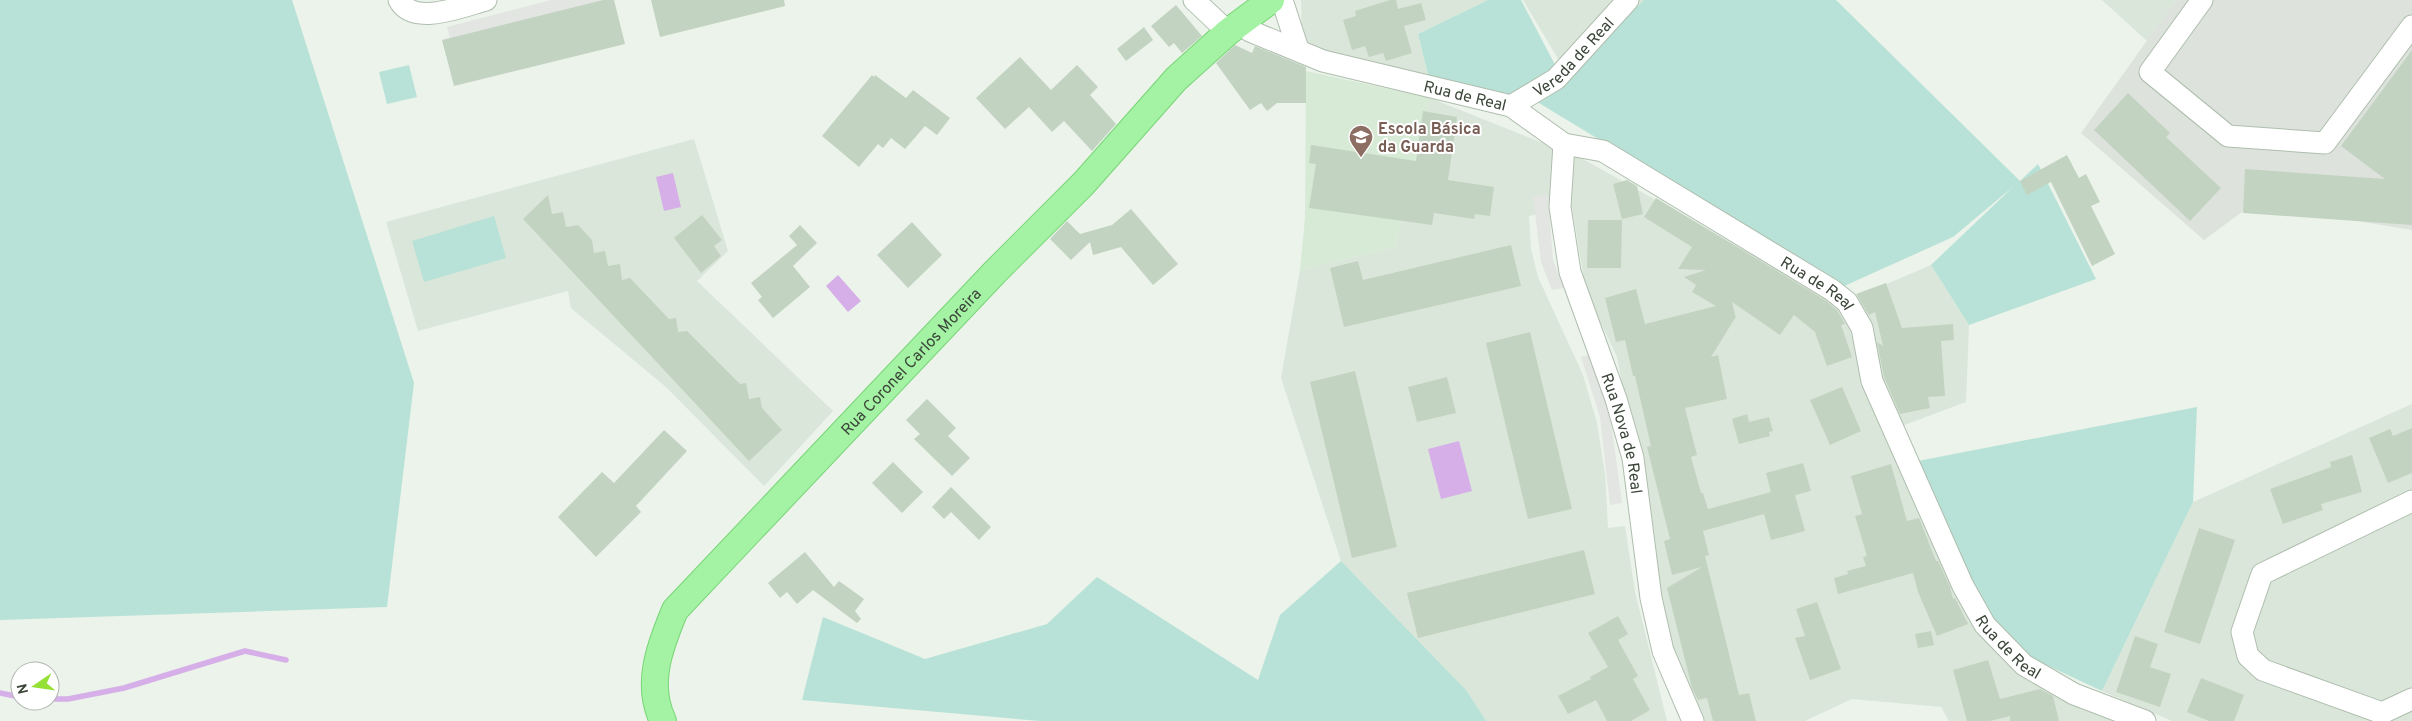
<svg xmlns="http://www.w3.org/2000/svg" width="2412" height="721" viewBox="0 0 2412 721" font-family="Overpass,sans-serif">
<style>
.residential{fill:#dae6d9}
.industrial{fill:#dde3dc}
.education{fill:#d6ead6}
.green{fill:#b8e2d7}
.parking{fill:#e2e5e1}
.water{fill:#d6afe8}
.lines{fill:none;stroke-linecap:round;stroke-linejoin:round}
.stream{stroke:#d6afe8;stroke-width:5.5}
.building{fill:#c3d3c1}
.minor-casing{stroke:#afbeae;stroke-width:23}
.major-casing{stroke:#78d576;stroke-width:28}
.minor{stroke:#fff;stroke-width:21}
.major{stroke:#a4f2a4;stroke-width:26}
.labels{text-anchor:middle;stroke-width:4;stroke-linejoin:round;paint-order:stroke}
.street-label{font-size:16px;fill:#3b4639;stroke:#fff}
.education-label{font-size:16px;font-weight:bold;fill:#785e54;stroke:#fff;text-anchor:start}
</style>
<rect width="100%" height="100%" fill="#ebf3ea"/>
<path class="residential" d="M1301,0h187l-70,34 12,48 -77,-18 -51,-24z
M1523,0h125l-76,82z
M2102,0h74l-29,41z
M1430,98l153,61 257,145 91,-39 38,60 -3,77 -67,25 82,208 141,86h-173l-8,-14 -89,-8 -47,22h-103l-36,-77 -19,-135 -30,-152 -31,-65 -14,-85 -43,9 2,33 7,28 45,98 14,48 8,51 3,54 17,-2 10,66 32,129h-181l-19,-30 -126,-130 -60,-183 19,-108 95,-23z
M694,139l34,112 -31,30 136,130 -69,75 -98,-99 -95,-79 -3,-17 -150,40 -32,-109z
M2412,404v317h-240l-70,-30 91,-189z"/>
<path class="industrial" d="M2176,0h236v230l-159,-26 -49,36 -123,-107z"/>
<path class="education" d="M1306,71l124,27 -35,149 -95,23 5,-52z"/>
<path class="green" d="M0,0h292l122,383 -27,224 -387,13z
M1488,0h33l42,80 81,-80h192l184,181 18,-17 58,115 -127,46 -38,-60 83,-79 -61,51 -111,50 -303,-184 -109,-21 -12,-48z
M409,65l8,32 -30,7 -8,-32z
M494,216l12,42 -82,24 -12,-41z
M2197,407l-4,95 -91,189 -79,-37 -47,-55 -58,-138z
M1341,561l126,130 19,30h-446l-238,-21 21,-83 102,42 122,-35 50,-47 161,103 22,-65z"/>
<path class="parking" d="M551,0h52l-153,38 -3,-11z
M1548,193l5,67 11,28 -12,2 -11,-28 -8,-65z
M1590,355l20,60 12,88 -12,2 -10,-88 -19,-60z"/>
<path class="water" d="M673,173l8,34 -17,4 -8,-34z
M838,275l23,26 -13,11 -22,-26z
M1459,441l13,50 -31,8 -13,-50z"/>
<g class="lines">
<path class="stream" d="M0,693l20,4
M50,699h18l56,-11 121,-37 41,9"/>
</g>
<path class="building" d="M603,0h11l11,44 -171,42 -12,-46z
M651,0h133l1,6 -125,31z
M1390,0h6l2,9 23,-6 5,17 -22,6 8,27 -26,8 -3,-8 -14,4 -4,-11 -13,4 -9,-30 13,-4 -1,-5z
M1176,5l26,31 -20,17 -8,-10 -5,4 -18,-21z
M1144,27l9,13 -27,21 -9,-12z
M1235,45l17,8 3,-7 51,21v36h-29l-10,8 -6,-8 -11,7 -34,-47z
M2412,50v175l-169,-12 2,-44 140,10 -44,-33z
M1020,57l31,33 26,-25 21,22 -8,8 26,29 -24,27 -28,-30 -12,11 -23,-25 -24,22 -29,-31z
M872,75l2,2 1,-2 31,23 7,-8 37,28 -13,17 -12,-9 -20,23 -14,-11 -8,10 -5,-4 -19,23 -37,-31z
M2128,93l42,40 -4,4 55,51 -31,33 -96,-91z
M1423,111l34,6 -9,63 46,7 -4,29 -15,-2 -1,5 -40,-6 -2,12 -123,-17 7,-44 -7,-1 2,-18 105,16z
M2067,155l12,23 7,-4 14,28 -9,4 24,48 -23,12 -41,-84 -24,13 -7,-14z
M1627,180l10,6 6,28 -21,5 -9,-35z
M548,195l4,19 11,-2 3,15 12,-2 14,15 2,13 11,-2 3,15 12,-2 2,16 8,-2 39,41 7,-1 2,14 9,-1 53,53 6,-1 3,16 11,-2 2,11 20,22 -33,31 -226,-242z
M1656,198l169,102 12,10 8,14 -4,1 11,32 -25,9 -12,-34 -21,-17 -14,20 -48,-33 4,17 -1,-1 -24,39 7,-2 9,44 -42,9 12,47 -6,2 10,36h2l5,16 63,-17 -5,-19 37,-10 8,28 -16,4 10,36 -34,9 -7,-26 -61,17 6,24 -4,1 34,139 10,-2 7,28h-43l-6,-23 -9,2 -6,-12 -25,-100 35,-21 -30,8 -8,-34 6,-2 -23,-92 4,-1 -16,-70h-2l-8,-36 -9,2 -11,-44 31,-9 9,35 71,-18 -24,-14 4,-7 -12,-8 22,-7 -28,-1 14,-22 -48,-30z
M1131,209l47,55 -25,21 -32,-38 -28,8 -3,-13 -19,18 -21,-21 17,-18 13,13 32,-9z
M702,215l20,25 -8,6 7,10 -20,17 -27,-35z
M1588,220h34l-1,48h-34z
M912,222l30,33 -34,33 -31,-33z
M800,225l17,18 -24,23 17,21 -37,31 -15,-18 4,-3 -11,-14 46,-38 -8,-9z
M1511,245l10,41 -177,41 -14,-59 28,-7 5,19z
M1886,283l16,45 51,-4 1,16 -13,1 4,55 -17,1 2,11 -30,6 -16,-37 -7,-35 6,4 -8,-34 -6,3 -13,-21z
M1530,332l42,177 -44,10 -42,-176z
M1355,371l42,176 -45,11 -42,-176z
M1447,377l9,36 -39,9 -9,-35z
M1842,387l19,44 -31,14 -20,-45z
M927,399l29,29 -8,8 22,22 -18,18 -38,-37 6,-5 -14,-14z
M1747,414l2,8 20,-5 4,14 -4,1 1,4 -31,8 -7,-25z
M2412,428v45l-24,10 -19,-45 21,-9 3,7z
M664,430l23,21 -51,55 5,6 -45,45 -38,-40 44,-45 12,11z
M2352,455l10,37 -41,12 2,6 -40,14 -13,-35 61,-22 -1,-5z
M893,462l30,30 -21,21 -30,-30z
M1891,464l16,57 12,-3 17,43h2l12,26 3,12 2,-1 13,26 -31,12 -19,-44 -5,-19 -75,21 -4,-16 14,-4 -1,-3 19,-5 -3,-9 4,-1 -12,-40 7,-2 -11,-38z
M951,487l40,40 -12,13 -28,-28 -7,7 -12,-12z
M2199,528l36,12 -35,104 -36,-12z
M1584,550l11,44 -177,44 -11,-45z
M805,552l29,35 5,-6 25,18 -9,12 6,8 -4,4 -44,-33 -16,14 -10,-12 -7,6 -12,-15z
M1817,602l24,67 -31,11 -15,-42 10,-2 -9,-27z
M1618,616l10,18 -10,6 20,36 -5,3 17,31 -19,11h-24l-11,-21 -28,14 -10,-18 33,-17 -1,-2 18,-10 -20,-34z
M1931,631l3,14 -16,3 -3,-14z
M2135,636l23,8 -8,23 21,7 -11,33 -44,-15z
M1988,660l12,39 40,-10 13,7 6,25h-49v-5l-20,5h-23l-14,-51z
M2201,678l43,17 -10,26h-25l-22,-9z"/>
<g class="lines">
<defs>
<g id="minor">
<path d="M399,0c14,27 64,6 87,0"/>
<path d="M1194,0l34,32"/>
<path d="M1282,0l16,49"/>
<path d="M2202,0l-52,72 78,64 97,7 87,-117"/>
<path id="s1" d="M1240,23l10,8 73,30 188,45 53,38 39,7 229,139 15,12 15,26 10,53 91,205 22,39 39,40 50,29 71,27"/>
<path id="s2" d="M1511,106l45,-27 72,-79"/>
<path id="s3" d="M1564,144l-4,63 10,65 46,127 17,59 18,140 12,53 30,70"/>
<path d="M2412,501l-150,73 -20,58 6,24 15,14 119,43 30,-14"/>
</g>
<g id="major">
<path id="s4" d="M663,721c-18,-37 -3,-75 12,-111l320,-338 89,-89 92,-104 52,-47 43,-32"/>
</g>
</defs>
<use href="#minor" class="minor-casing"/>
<use href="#major" class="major-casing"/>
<use href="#minor" class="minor"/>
<use href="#major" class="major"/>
</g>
<defs>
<symbol id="school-pin" viewBox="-11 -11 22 30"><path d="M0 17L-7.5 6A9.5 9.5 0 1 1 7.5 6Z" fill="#8d6e63" stroke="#fff"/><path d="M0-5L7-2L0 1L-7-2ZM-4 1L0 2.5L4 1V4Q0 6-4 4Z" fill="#fff"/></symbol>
</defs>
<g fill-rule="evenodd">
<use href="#school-pin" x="1347" y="123" width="28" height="38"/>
</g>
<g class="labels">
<g class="street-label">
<text dy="6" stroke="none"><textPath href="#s2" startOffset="80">Vereda de Real</textPath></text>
<text dy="6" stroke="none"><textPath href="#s1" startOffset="238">Rua de Real</textPath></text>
<text dy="6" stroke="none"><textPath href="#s1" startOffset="642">Rua de Real</textPath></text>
<text dy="6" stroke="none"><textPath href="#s4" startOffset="458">Rua Coronel Carlos Moreira</textPath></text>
<text dy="6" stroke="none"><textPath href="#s3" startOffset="299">Rua Nova de Real</textPath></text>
<text dy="6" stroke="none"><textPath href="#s1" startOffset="1062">Rua de Real</textPath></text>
</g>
<g class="education-label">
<text x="1378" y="134">Escola Básica<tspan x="1378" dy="18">da Guarda</tspan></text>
</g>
</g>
<g transform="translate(35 686) rotate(257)"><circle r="24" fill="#ffffff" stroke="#b1b5b0"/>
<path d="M0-4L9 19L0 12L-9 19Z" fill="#95e035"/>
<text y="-8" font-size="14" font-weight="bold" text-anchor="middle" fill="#3b4639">N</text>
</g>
</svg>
